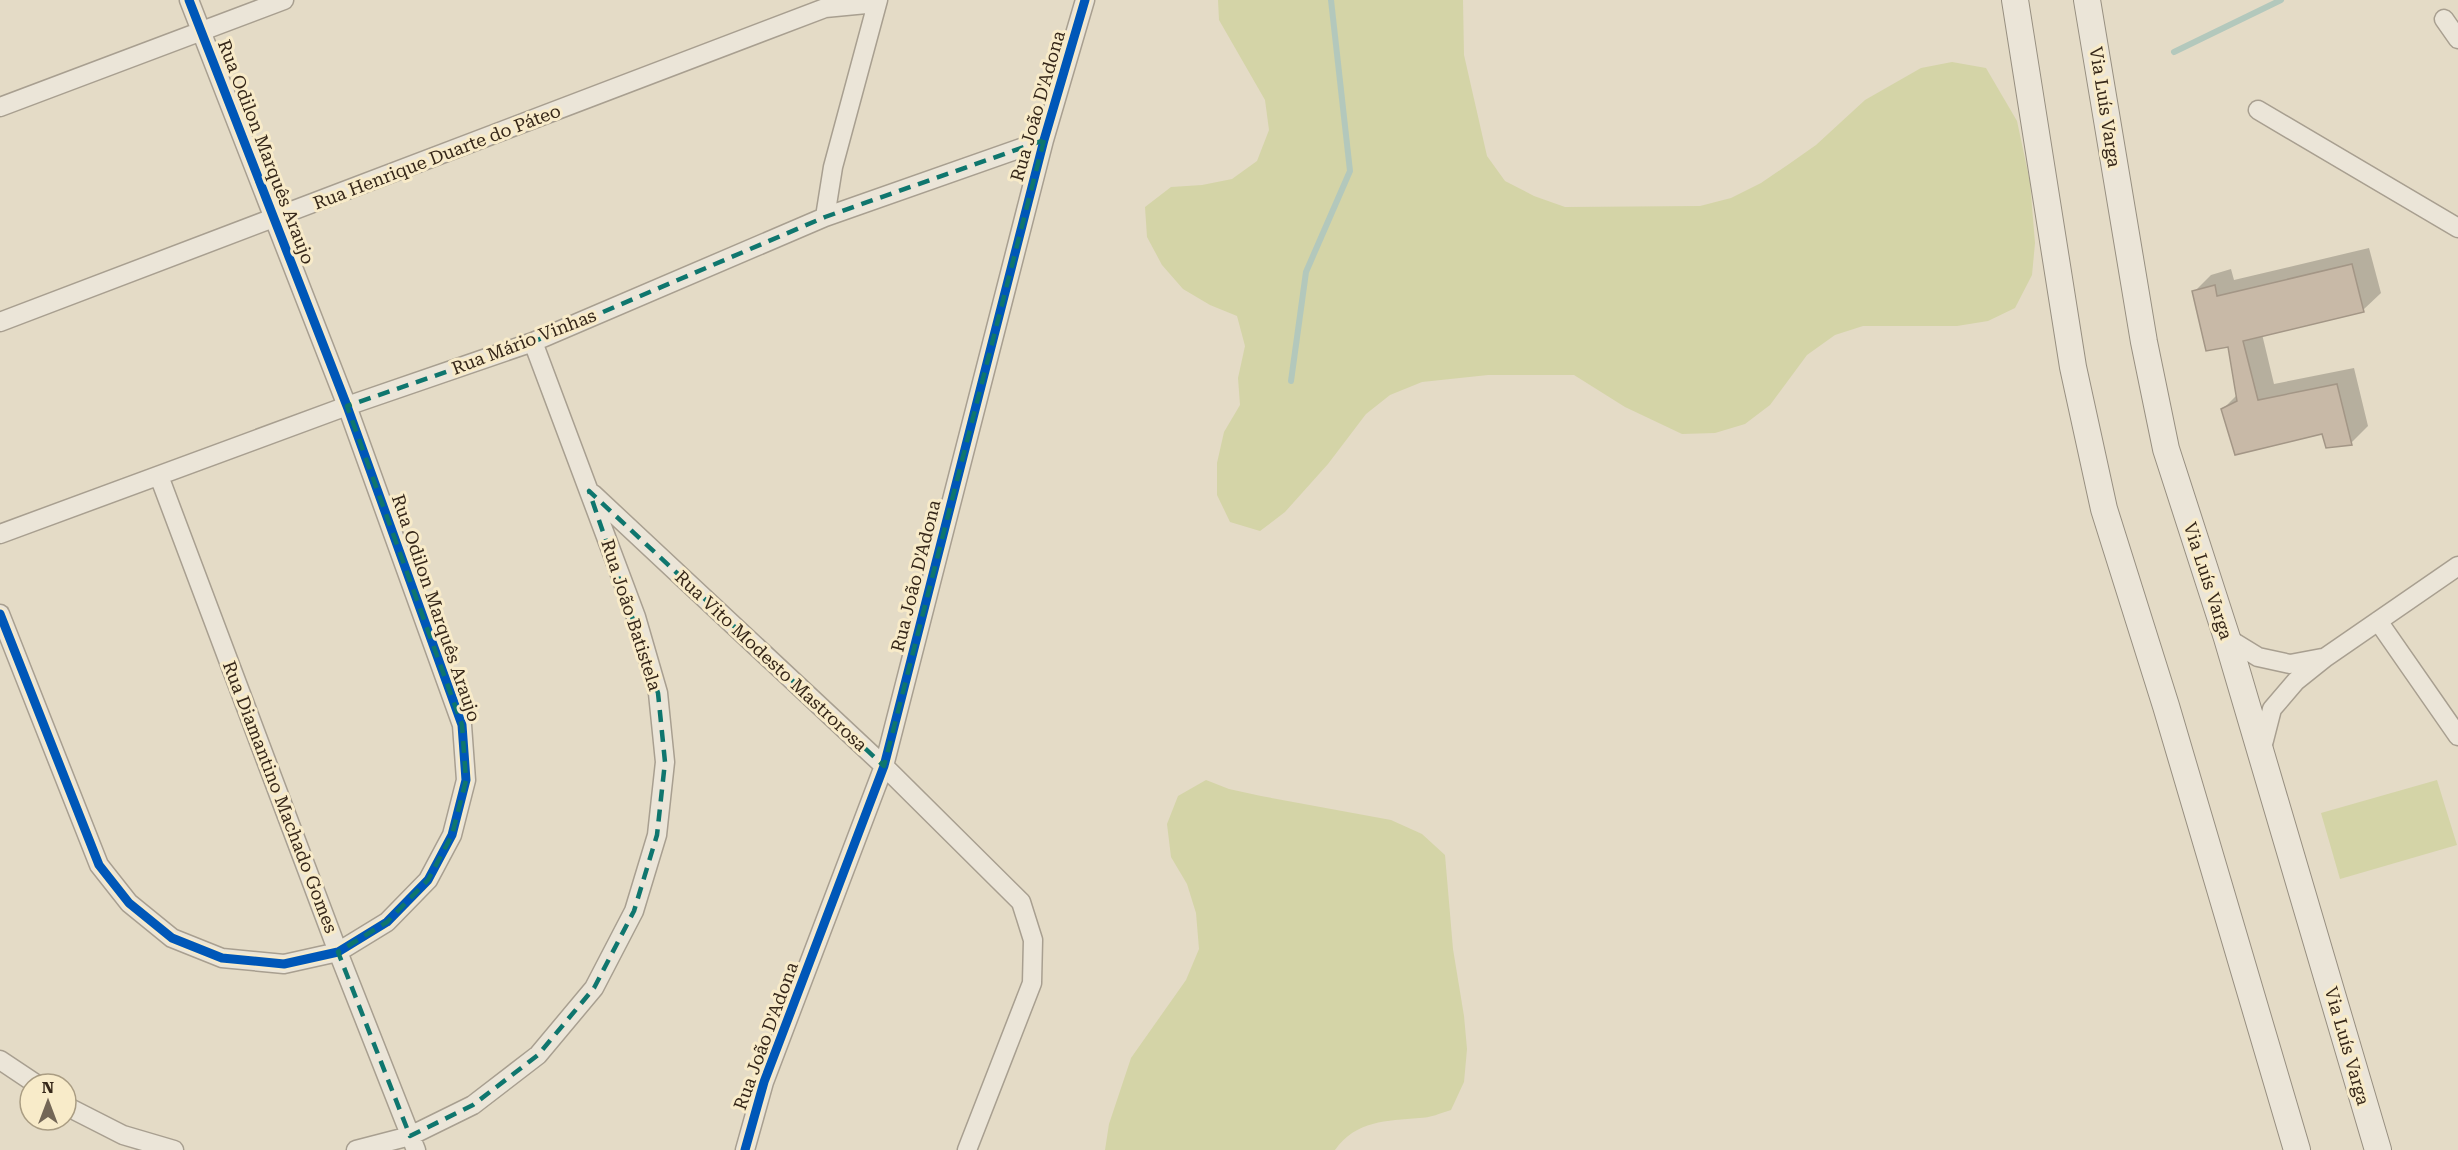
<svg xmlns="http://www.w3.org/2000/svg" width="2458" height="1150" viewBox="0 0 2458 1150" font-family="'Roboto Serif',serif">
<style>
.grass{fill:#d4d4a7}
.shadow{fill:#0003}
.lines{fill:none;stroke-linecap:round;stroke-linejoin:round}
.stream{stroke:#b3c8bc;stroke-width:6}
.building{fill:#c8b9a7;stroke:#a39686;stroke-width:1.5}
.minor-casing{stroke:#a89f90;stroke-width:21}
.secondary-casing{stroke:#978f80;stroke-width:28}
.minor{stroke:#ebe5d8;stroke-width:18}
.secondary{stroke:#ebe5d8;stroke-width:26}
.cycleway-casing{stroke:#f8ebc9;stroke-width:13}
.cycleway{stroke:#0057b8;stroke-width:9}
.marked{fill:none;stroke:#0f766e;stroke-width:4.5;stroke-dasharray:12 8;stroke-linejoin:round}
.labels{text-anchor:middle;stroke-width:6;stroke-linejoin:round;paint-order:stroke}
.street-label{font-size:18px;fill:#362719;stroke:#f8ebc9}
</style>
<rect width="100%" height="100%" fill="#e4dbc6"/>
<path class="grass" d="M1218,0h245l1,55 23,101 18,25 29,15 31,11 135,-1 31,-8 30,-15 28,-19 27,-19 49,-45 56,-32 31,-6 34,6 31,53 13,61 5,61 -3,32 -17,33 -27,13 -31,5h-94l-28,9 -28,20 -37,50 -25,19 -30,9 -33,1 -57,-27 -51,-32h-86l-66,7 -32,13 -24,19 -38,50 -43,48 -25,19 -30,-9 -13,-27v-32l7,-31 16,-27 -2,-27 7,-32 -8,-30 -27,-11 -27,-16 -21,-24 -15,-28 -2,-30 26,-20 31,-2 30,-6 25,-18 12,-31 -4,-30 -46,-80z
M1206,780l23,9 32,7 130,24 31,14 23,21 8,94 11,67 3,33 -3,33 -13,28c-10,3 -21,8 -32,8 -32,3 -63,2 -84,32h-230l4,-26 22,-66 55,-78 13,-31 -3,-36 -9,-29 -16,-27 -4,-33 11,-28z
M2437,780l20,65 -117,34 -19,-66z"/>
<path class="shadow" d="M2369,248l12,45 -18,17 -101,24 12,50 80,-16 14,58 -17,17 -28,-11 -101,-22 16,-16 -9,-48 -35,-54 17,-17 20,-6 3,11z"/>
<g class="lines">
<path class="stream" d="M2174,52l107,-52
M1291,381l15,-109 44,-101 -19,-171"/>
</g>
<path class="building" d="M2352,264l12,48 -121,29 15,59 79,-16 15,61 -26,3 -4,-14 -87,21 -14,-46 16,-8 -9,-54 -22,4 -14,-60 23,-6 2,11z"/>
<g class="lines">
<defs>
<path id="minor" d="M2444,19l14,20
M0,107l284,-107
M2258,110l200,118
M825,217l8,-50 45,-167
M0,322l825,-314 52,-5
M159,476l179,476 78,198
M593,494l291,272 137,136 12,38 -1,43 -65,167
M0,534l347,-128 186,-64 292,-125 219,-77
M0,614l99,251 30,38 43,35 50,20 62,6 54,-12 49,-30 41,-42 24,-45 14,-55 -4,-55 -115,-319 -158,-406
M2378,621l80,115
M2227,638l31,19 32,7 32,-6
M2261,752l11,-43 24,-28 30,-24 132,-91
M0,1060l36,24
M66,1106l57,29 51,15
M356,1150l54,-14 63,-31 65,-50 56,-67 40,-77 23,-76 8,-73 -7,-69 -22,-76 -103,-275
M745,1150l19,-68 120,-316 160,-626 41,-140"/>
<path id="secondary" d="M2015,0l58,367 31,142 62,197 131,444
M2087,0l57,342 22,107 61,189 151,512"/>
</defs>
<use href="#minor" class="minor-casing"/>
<use href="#secondary" class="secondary-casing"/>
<use href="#minor" class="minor"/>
<use href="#secondary" class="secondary"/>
<defs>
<path id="cycleway" d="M0,614l99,251 30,38 43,35 50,20 62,6 54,-12 49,-30 41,-42 24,-45 14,-55 -4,-55 -115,-319 -158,-406
M745,1150l19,-68 120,-316 160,-626 41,-140"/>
</defs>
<use href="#cycleway" class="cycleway-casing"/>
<use href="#cycleway" class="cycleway"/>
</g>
<path class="marked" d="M1044,140l-160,626 -295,-275 69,202 7,69 -8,73 -23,76 -40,77 -56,67 -65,50 -63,31 -72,-184 49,-30 41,-42 24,-45 14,-55 -4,-55 -115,-319 186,-64 292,-125z"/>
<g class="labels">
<g class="street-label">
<text transform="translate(1038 106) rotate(-74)" y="6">Rua João D'Adona</text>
<text transform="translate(2105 107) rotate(81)" y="6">Via Luís Varga</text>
<text transform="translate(266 152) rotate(69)" y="6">Rua Odilon Marquês Araujo</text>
<text transform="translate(437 157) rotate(-21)" y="6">Rua Henrique Duarte do Páteo</text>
<text transform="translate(524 342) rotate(-21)" y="6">Rua Mário Vinhas</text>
<text transform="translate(916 576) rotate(-76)" y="6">Rua João D'Adona</text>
<text transform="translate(2208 581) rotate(72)" y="6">Via Luís Varga</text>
<text transform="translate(436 608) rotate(71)" y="6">Rua Odilon Marquês Araujo</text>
<text transform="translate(631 615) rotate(72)" y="6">Rua João Batistela</text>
<text transform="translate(771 661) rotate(43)" y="6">Rua Vito Modesto Mastrorosa</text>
<text transform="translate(280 797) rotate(69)" y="6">Rua Diamantino Machado Gomes</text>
<text transform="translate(766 1036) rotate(-70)" y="6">Rua João D'Adona</text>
<text transform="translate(2347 1046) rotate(74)" y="6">Via Luís Varga</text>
</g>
</g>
<g transform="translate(48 1102)"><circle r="28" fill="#f8ebc9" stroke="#aa9d83" stroke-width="1.5"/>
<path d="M0-4.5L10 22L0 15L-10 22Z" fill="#736656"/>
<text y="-9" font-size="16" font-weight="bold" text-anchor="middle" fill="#362719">N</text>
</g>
</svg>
